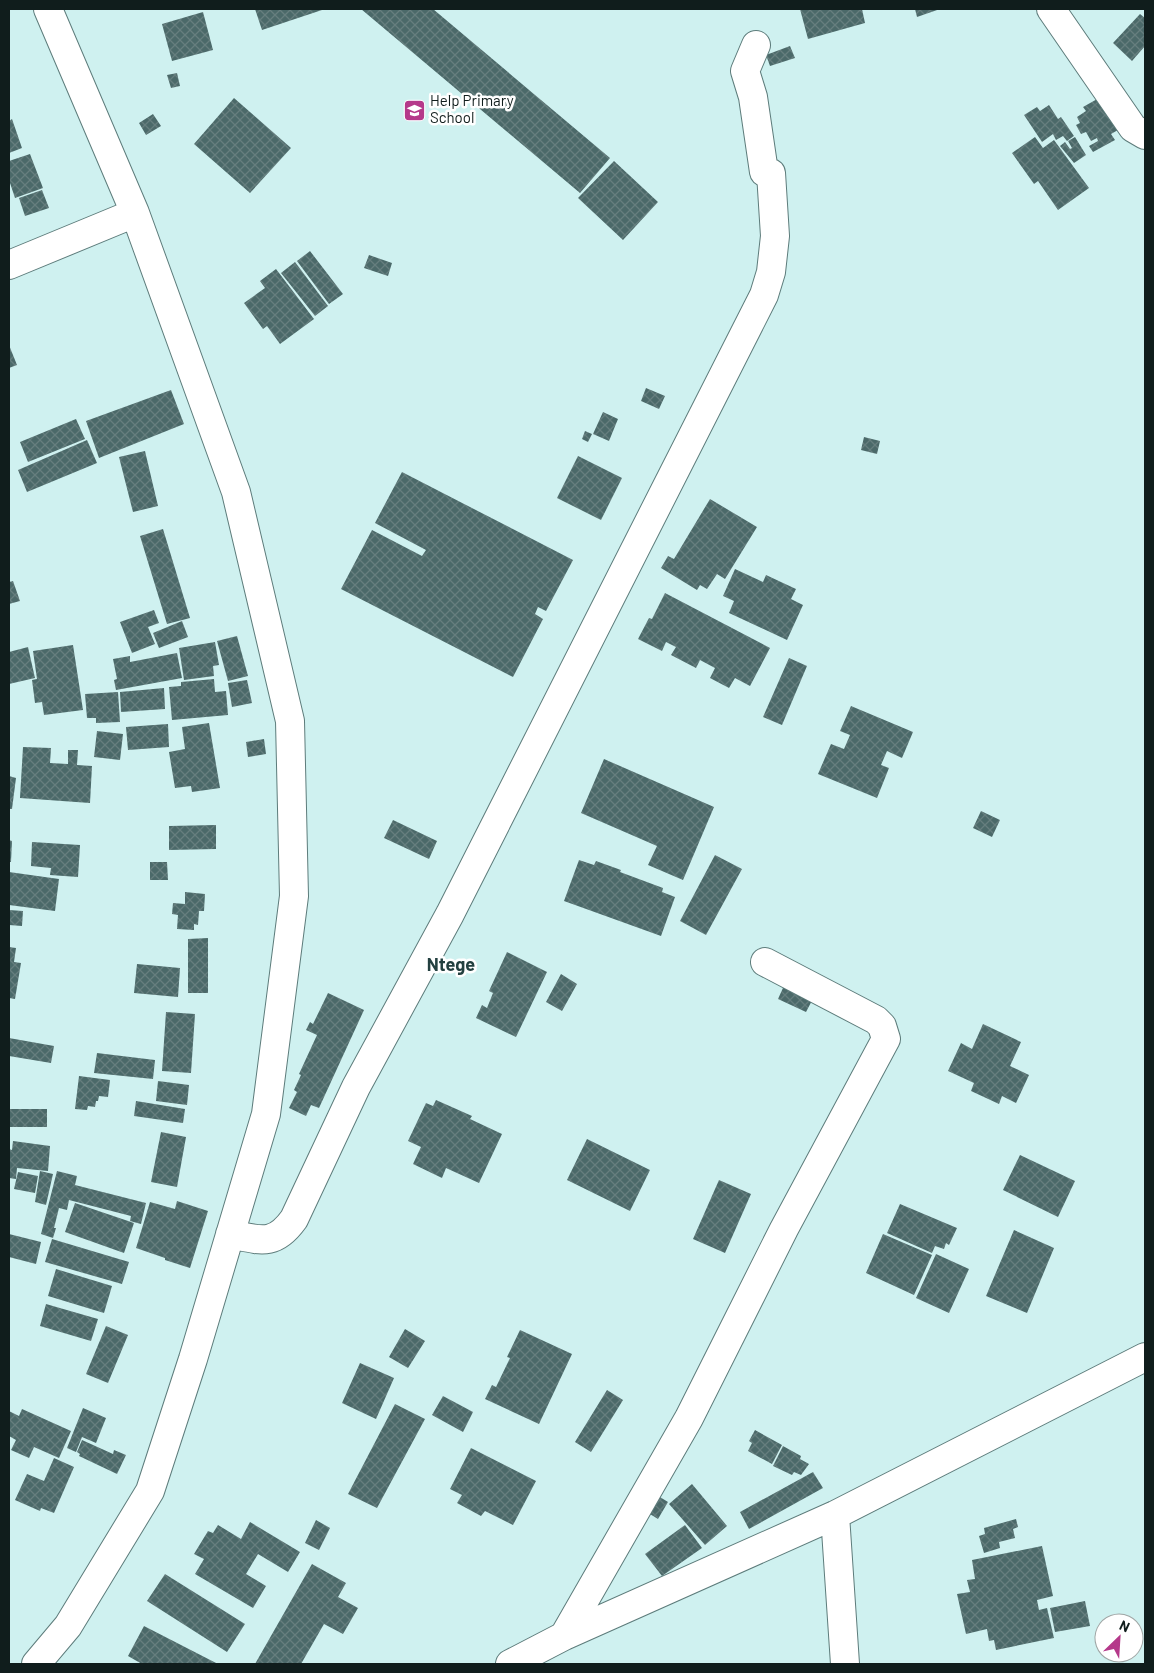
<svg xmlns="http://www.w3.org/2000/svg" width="1154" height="1673" viewBox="0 0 1154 1673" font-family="Barlow,sans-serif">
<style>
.building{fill:url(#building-cross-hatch)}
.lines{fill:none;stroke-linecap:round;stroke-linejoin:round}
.street-casing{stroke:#5d7c7b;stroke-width:30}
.street{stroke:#fff;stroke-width:28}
.labels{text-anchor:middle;stroke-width:5;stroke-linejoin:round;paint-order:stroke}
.poi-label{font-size:15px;fill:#101d1c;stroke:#fff;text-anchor:start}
.quarter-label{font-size:18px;font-weight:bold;fill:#234040;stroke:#fff}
</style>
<defs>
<pattern id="building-cross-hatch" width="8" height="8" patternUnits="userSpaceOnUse" patternTransform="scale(1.25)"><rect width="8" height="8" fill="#4b6969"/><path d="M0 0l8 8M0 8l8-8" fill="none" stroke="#667e7e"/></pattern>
</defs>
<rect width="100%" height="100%" fill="#cff1f0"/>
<path class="building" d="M255,9h70l-63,21z
M361,9h72l177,149 -30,35z
M800,9h62l3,14 -57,16z
M915,9h25l-23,8z
M203,12l10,38 -41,11 -10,-37z
M1140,14l5,4v28l-13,15 -19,-18z
M790,46l5,12 -25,8 -4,-11z
M177,73l3,13 -9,2 -4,-13z
M234,98l57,50 -41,45 -56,-49z
M1099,98l19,32 -7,4 4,6 -22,12 -4,-6 9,-5 -1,-3 -6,3 -5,-9 -5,2 -5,-9 4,-2 -3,-6 9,-6 -3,-4z
M1049,105l9,14 3,-2 13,19 -7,5 -4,-5 -7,4 -3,-6 -11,8 -18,-27 13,-8 3,4z
M153,114l8,12 -15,9 -7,-12z
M12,119l10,29 -13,5v-32z
M1035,137l8,11 11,-8 35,48 -31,22 -20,-29 -4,3 -22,-31z
M1075,137l11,18 -12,8 -14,-17 5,-4 5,7 2,-1 -4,-7z
M30,154l13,34 -28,10 -6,-18v-19z
M614,161l44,41 -35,38 -45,-42z
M42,190l7,18 -24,8 -6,-18z
M310,251l33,43 -14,10 -32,-43z
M369,255l23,8 -4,13 -24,-8z
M295,262l33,44 -13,10 -34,-43z
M276,269l38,50 -34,25 -13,-18 -4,3 -19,-26 21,-15 -5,-7z
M9,345l8,20 -8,3z
M646,388l19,8 -6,13 -18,-8z
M171,390l13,34 -85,34 -13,-37z
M603,412l15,7 -9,22 -16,-7z
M76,419l9,20 -57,23 -8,-20z
M585,431l7,3 -4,8 -6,-3z
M864,437l16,4 -3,13 -16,-4z
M87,440l10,23 -70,29 -9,-22z
M145,451l13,55 -25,6 -14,-55z
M578,456l44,22 -21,42 -44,-22z
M402,472l171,88 -27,51 -8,-4 -3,7 8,5 -30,58 -172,-88 31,-59 50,26 4,-6 -51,-27z
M710,499l47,28 -32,52 -8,-5 -10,15 -7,-4 -3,5 -36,-22 7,-12 6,3z
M163,529l27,89 -23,6 -27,-88z
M735,569l28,13 3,-7 30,14 -5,10 12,6 -16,35 -58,-27 5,-12 -11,-5z
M13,581l7,20 -11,3v-22z
M665,593l105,55 -20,38 -15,-8 -6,10 -19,-10 5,-10 -15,-8 -4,8 -25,-13 5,-8 -10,-5 -4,9 -24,-12 11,-21 3,1z
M154,610l5,13 -11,4 7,17 -23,9 -12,-31z
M182,621l6,16 -29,11 -6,-15z
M237,636l11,40 -20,5 -11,-40z
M215,642l4,23 -6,1 1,10 -30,4 -5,-32z
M73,645l10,65 -39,5 -2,-13 -7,1 -3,-23 5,-1 -4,-28z
M28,647l7,31 -26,6v-32z
M177,653l5,25 -66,12 -2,-10 3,-1 -4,-20 17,-3v6z
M789,658l18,8 -25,59 -19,-8z
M214,679l1,13 11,-1 2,24 -56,5 -3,-33 12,-1v-4z
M247,680l5,23 -20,4 -4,-24z
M164,688l1,21 -44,3 -1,-20z
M118,692l2,30 -24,1v-5h-9l-2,-24z
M851,706l62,26 -11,26 -15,-7 -6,14 8,3 -12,30 -59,-24 13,-30 13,5 6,-14 -10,-4z
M209,723l11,65 -28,4 -1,-6 -16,2 -6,-36 16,-3 -3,-22z
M168,724l1,23 -41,3 -2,-23z
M97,731l26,3 -3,26 -26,-3z
M264,739l2,15 -18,3 -2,-15z
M23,747l28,1 -1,15 18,1v-14h10l-1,15 15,1 -2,37 -70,-5z
M604,759l110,48 -31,73 -35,-15 9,-19 -76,-33z
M9,776l7,2 -4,31h-3z
M981,811l19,9 -8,17 -19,-9z
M393,820l44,21 -8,18 -45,-21z
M216,825v24l-47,1v-24z
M9,840l3,1 -1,21h-2z
M32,842l48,3 -2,32 -28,-2 1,-7 -20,-2z
M715,855l27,14 -36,66 -26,-14z
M579,860l15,5 2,-4 25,9 -1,2 43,16 -1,4 13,5 -14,39 -97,-35z
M150,862h17l1,18h-18z
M9,872l50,7 -4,32 -46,-6z
M185,892l20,2 -1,17h-5l-1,14 -4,-1v6l-17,-1 1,-14 -6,-1 1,-11 12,1z
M9,910l14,1 -1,15 -13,-1z
M208,938v55h-20v-54z
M9,947l7,1 -2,14 7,1 -6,36 -6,-1z
M507,952l40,20 -31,65 -40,-19 6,-13 5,3 6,-15 -4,-2z
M137,964l43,4 -2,29 -44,-4z
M561,974l16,10 -15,27 -16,-9z
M787,979l29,14 -10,19 -28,-13z
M328,993l36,17 -45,98 -8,-3 -5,11 -17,-8 8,-16 -3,-2 7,-15 -2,-1 18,-39 -11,-5 4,-8 3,2z
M166,1012l29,2 -4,59 -29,-2z
M983,1024l38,18 -11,24 19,9 -13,28 -14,-7 -3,8 -28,-13 3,-8 -26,-12 13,-28 11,6z
M9,1038l45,8 -3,17 -42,-7z
M97,1053l58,7 -2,19 -59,-6z
M79,1076l31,4 -2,17 -9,-1 -1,5h-2l-1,6 -7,-1 -1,4 -12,-1z
M158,1081l31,4 -2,20 -31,-4z
M436,1100l36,16 -2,3 32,15 -23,49 -33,-15 -4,10 -29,-14 8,-17 -13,-6 18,-38 7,3z
M136,1101l49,8 -2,14 -49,-7z
M9,1109h38v18h-38z
M161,1132l25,5 -9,50 -26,-5z
M587,1139l63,31 -20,41 -63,-31z
M13,1141l37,5 -2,25 -31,-3 -1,11 -7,-1v-29l3,1z
M1020,1155l55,26 -17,36 -55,-27z
M40,1171l13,3 -7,31 -11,-3z
M57,1171l20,5 -2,9 71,18 -5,21 -11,-3 1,-5 -62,-16 -2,10 -8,-2 -5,20h2l-3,10 -12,-4z
M18,1172l20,4 -3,17 -21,-4z
M719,1180l32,14 -26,59 -32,-14z
M177,1201l31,10 -18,57 -25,-8v-2l-29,-10 14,-46 25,7z
M75,1203l59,20 -10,30 -59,-21z
M900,1204l57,24 -8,17 -3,-2 -2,6 -9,-3 -3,7 -45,-20z
M1014,1230l40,18 -27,65 -41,-17z
M9,1234l32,8 -5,22 -27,-7z
M883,1234l49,21 -18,40 -48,-22z
M52,1239l77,23 -7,22 -77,-22z
M936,1254l33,15 -20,44 -33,-15z
M56,1269l56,17 -8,27 -56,-17z
M46,1304l52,15 -7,22 -51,-15z
M106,1326l22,9 -20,48 -22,-9z
M405,1329l20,12 -17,27 -19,-11z
M520,1330l52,24 -33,70 -54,-25 7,-14 4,2 14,-29 -3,-1z
M360,1363l34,15 -18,41 -34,-16z
M607,1390l16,10 -32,52 -16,-10z
M443,1396l30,16 -10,20 -31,-17z
M395,1404l30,15 -48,89 -29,-14z
M83,1408l23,10 -10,25 -14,-6 -6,15 -9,-4z
M22,1409l49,22 -12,27 -25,-11 -5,11 -18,-8 5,-10 -7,-4v-25l10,5z
M755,1430l27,15 -10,19 -24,-13 4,-8 -3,-2z
M82,1440l31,14 1,-4 12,5 -9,19 -38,-18 1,-2 -3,-2z
M783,1446l18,10 -1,3 9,5 -8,11 -7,-3 -2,3 -19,-9z
M471,1448l65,33 -23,44 -28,-14 -4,5 -24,-13 5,-8 -12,-6z
M54,1458l20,9 -20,46 -13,-5 -1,3 -25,-11 12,-26 17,7z
M813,1472l10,16 -74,41 -9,-17z
M692,1484l35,42 -22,19 -36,-41z
M655,1494l13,8 -10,17 -13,-8z
M1016,1519l2,8 -5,2 2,9 -16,4 1,6 -16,5 -5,-17 6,-2 -1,-6z
M316,1520l14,8 -11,22 -14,-7z
M250,1522l50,30 -12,20 -30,-18 -12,20 20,12 -13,22 -58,-34 9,-15 -10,-5 14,-23 5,2 5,-8 23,14z
M685,1525l17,23 -40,28 -17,-22z
M1042,1546l11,50 -16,4 2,10 8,-2 7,30 -58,12 -2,-10 -5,1 -2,-12 -21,5 -9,-40 13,-2 -3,-12 8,-1 -3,-19z
M312,1564l34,19 -8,14 20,11 -15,26 -19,-10 -23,40h-46z
M165,1574l80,50 -18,28 -80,-51z
M1085,1601l5,25 -35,6 -5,-24z
M144,1626l74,38h-76l-14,-8z"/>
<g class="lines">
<defs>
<path id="street" d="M1051,9l82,119 12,7
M9,265l126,-52
M230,1234c30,6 44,13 64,-15l62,-132 94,-173 314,-619 7,-23 4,-36 -4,-63 -7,-1 -11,-75 -8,-26 11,-26
M835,1515l10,149
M564,1636l125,-218 95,-189 102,-190 -4,-13 -6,-6 -111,-58
M36,1664l32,-38 82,-135 43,-132 73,-245 28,-218 -4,-175 -54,-229 -101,-279 -87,-204
M510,1664l54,-28 271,-121 310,-158"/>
</defs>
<use href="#street" class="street-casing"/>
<use href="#street" class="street"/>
</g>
<defs>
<symbol id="school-square" viewBox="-11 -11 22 22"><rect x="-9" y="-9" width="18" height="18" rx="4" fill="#b5398a" stroke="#fff"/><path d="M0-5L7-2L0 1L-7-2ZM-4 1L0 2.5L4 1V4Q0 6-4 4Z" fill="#fff"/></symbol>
</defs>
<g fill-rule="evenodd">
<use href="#school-square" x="402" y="98" width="25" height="25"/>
</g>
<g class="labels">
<g class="poi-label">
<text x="430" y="106">Help Primary<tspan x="430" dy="17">School</tspan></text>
</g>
<g class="quarter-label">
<text x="451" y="971">Ntege</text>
</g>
</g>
<rect width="1154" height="1673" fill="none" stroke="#101d1c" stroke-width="20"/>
<g transform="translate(1119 1638) rotate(25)"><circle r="24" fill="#ffffff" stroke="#9fa5a4"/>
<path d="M0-4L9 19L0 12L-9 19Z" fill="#b5398a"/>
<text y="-8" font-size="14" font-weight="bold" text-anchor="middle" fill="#101d1c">N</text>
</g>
</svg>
